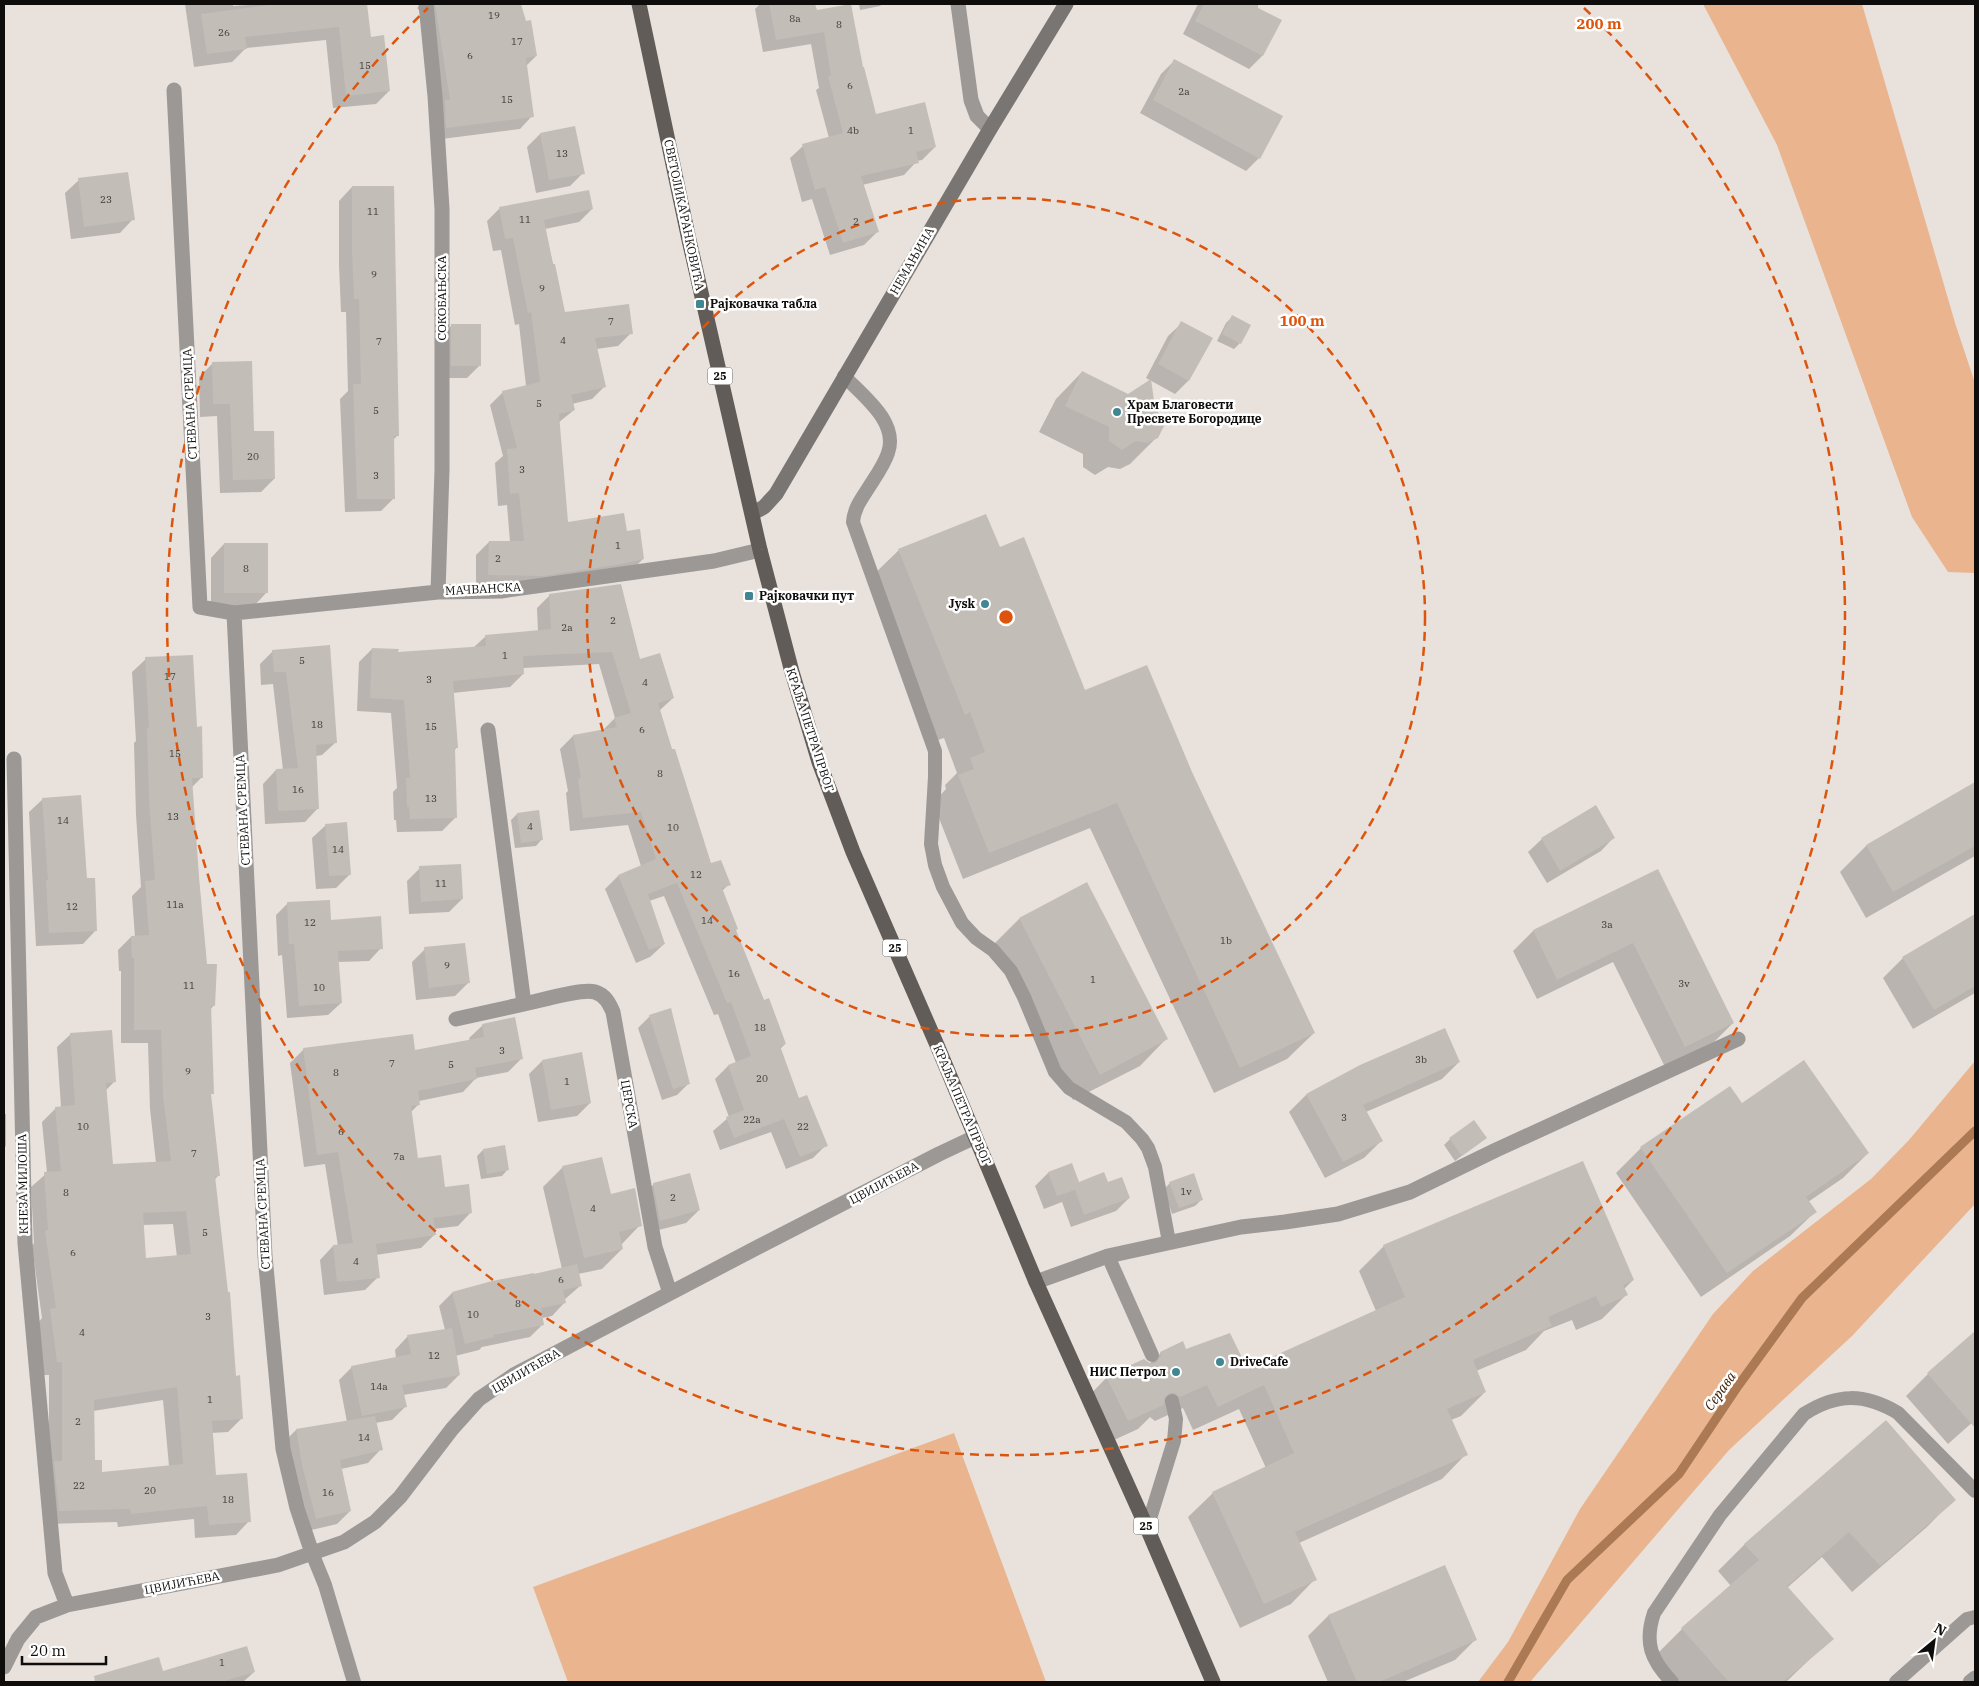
<svg xmlns="http://www.w3.org/2000/svg" width="1979" height="1686" viewBox="0 0 1979 1686" font-family="'IBM Plex Serif',serif">
<style>
.green{fill:#eab58e}
.shadow{fill:#0003;fill-rule:evenodd}
.lines{fill:none;stroke-linecap:round;stroke-linejoin:round}
.stream{stroke:#ab7953;stroke-width:9}
.building{fill:#c3bdb8;fill-rule:evenodd}
.lane{stroke:#9b9896;stroke-width:14}
.street{stroke:#9b9896;stroke-width:15}
.secondary{stroke:#797572;stroke-width:15}
.primary{stroke:#615c58;stroke-width:15}
.ring{fill:none;stroke:#dd550c;stroke-width:2.5;stroke-dasharray:9 6}
.poi-dot{fill:#418791;stroke:#fff;stroke-width:2}
.labels{text-anchor:middle;stroke-width:5;stroke-linejoin:round;paint-order:stroke}
.number-label{font-size:10px;fill:#3c3936}
.shield{fill:#fff;stroke:#575654;stroke-width:1}
.shield-label{font-size:11px;font-weight:bold;fill:#0f0d0b}
.street-label{font-size:12px;fill:#0f0d0b;stroke:#fff}
.poi-label{font-size:12px;font-weight:bold;fill:#0f0d0b;stroke:#fff;text-anchor:start}
.water-label{font-size:14px;font-style:italic;fill:#422001;stroke:#fff}
.centre{fill:#dd550c;stroke:#fff;stroke-width:2.5}
.ring-label{font-size:15px;text-anchor:middle;font-weight:bold;fill:#dd550c;stroke:#fff;stroke-width:5;stroke-linejoin:round;paint-order:stroke}
</style>
<rect width="100%" height="100%" fill="#e8e1dc"/>
<path class="green" d="M1703,4h159l94,322 19,57v190l-27,-1 -36,-55 -135,-372z
M1975,1061v143l-123,132 -123,114 -199,232h-52l30,-40 72,-133 133,-195 40,-43 118,-92 38,-39z
M954,1433l92,249h-478l-35,-95z"/>
<path class="shadow" d="M185,4h48v2l30,-2h103l4,34 19,53 -13,13 -43,4 -7,-68 -80,8 -14,14 -38,5z
M421,4h99l16,52 -10,10 6,50 -12,13 -86,11 -11,-125 -6,-7z
M760,4h54l2,8 46,57 13,47 60,31 -13,13 -5,1 -13,14 -42,10 15,47 -13,13 -34,10 -18,-56 -10,3 -12,-44 13,-12 26,-8 -13,-48 3,-2 -8,-44 -48,8 -8,-43z
M859,4h23l-2,2 -20,4z
M1198,4h53l29,17 -18,35 -13,13 -66,-35z
M1174,61l85,97 -13,13 -106,-58 21,-39z
M540,134l43,39 -13,13 -34,7 -9,-46z
M79,180l54,39 -13,14 -49,6 -6,-46z
M352,187l46,248 -5,5 1,58 -13,13 -36,1 -5,-113 8,-8 -2,-79h-5l-2,-47v-64z
M500,208l92,1 -13,13 -34,7 19,84 67,20 -13,13 -22,3 9,37 -13,13 -20,5 2,6 -16,13 9,100 59,10 17,26 -13,13 -154,16v-33l13,-13h21l-3,-37 -9,1 -3,-43 8,-7 -13,-51 13,-13 23,-6 -7,-62 -4,1 -14,-75 -8,1 -6,-30z
M1232,317l8,26 -6,6 -17,-8 9,-18z
M1182,323l29,15 -23,43 -13,13 -29,-16 22,-42z
M452,325l28,40 -13,13h-28v-40z
M212,364l62,115 -13,13 -41,1 -3,-77 -17,1 -1,-40z
M1082,372l46,23 29,42 -27,27 -10,5 -12,-2 -13,8 -12,-8v-13l-44,-22 17,-33z
M224,544l43,48 -13,14h-43v-48z
M999,549l85,142 106,81 124,261 -27,26 -73,34 -124,-265 -127,51 -30,-76 13,-14 -1,-4 12,-12 -13,-35 -6,2 -66,-164 27,-26z
M550,595l89,66 34,37 -14,13 51,154 19,19 -7,7 13,40 29,70 21,43 -5,5 19,51 27,45 -13,13 -27,11 -15,-37 -51,18 -7,-19 16,-14 -14,-38 13,-13 8,-3 -18,-49 -4,1 -50,-119 -15,5 15,43 -14,13 -14,6 -31,-74 13,-13 23,-10 -13,-41 -58,6 -4,-38 2,-2 -8,-42 13,-13 30,-6 12,-12 -16,-54 -76,4v6l-13,13 -58,6 5,54 -3,4 2,66 -14,14 -45,1 -1,-12h-2l-1,-28 4,-4 -6,-75 -34,-2 2,-49 13,-13 25,4 76,-5 13,-12 52,-4 -1,-24z
M273,651l63,91 -14,13 -7,1 3,52 -13,14 -40,2 -2,-40 13,-14h7l-10,-86 -12,1 -1,-21z
M146,659l50,69 6,49 -11,11 15,177 8,40 -4,5 3,83 -3,2 9,80 -5,5 20,197 8,41 -14,14 -17,1 3,44 35,44 -13,14 -41,3 -1,-19 -76,8 -1,-5 -71,2 3,-56v-93h-6l-6,-51 5,-6 -10,-72 2,-3 -3,-56 16,-14 -5,-51 14,-14 5,-1 -4,-60 14,-13 44,47 -10,10 7,74 44,-2 -6,-54 -2,-66h-27v-72h-2l-1,-21 13,-13h4l-3,-41 9,-9 -5,-72 -2,-72 2,-2 -4,-69zM173,1224l4,33 -32,2 -3,-34zM163,1400l6,66 -68,7 -8,-12v-50z
M1975,784v72l-109,62 -26,-46 26,-26z
M43,799l53,131 -13,14 -47,2 -7,-134z
M538,811l4,28 -6,7 -21,2 -4,-28 6,-6z
M326,825l23,50 -13,13 -20,1 -4,-51z
M1614,837l-13,14 -54,32 -19,-31 14,-13z
M420,868l42,31 -13,13 -40,2 -2,-33z
M1657,870l76,153 -20,20 -48,24 -52,-105 -76,37 -24,-48 20,-20z
M1086,884l80,155 -26,27 -67,34 -80,-155 26,-26z
M288,903l42,18 51,27 -12,13 -32,1 4,41 -13,12 -41,3 -5,-63 -4,1 -2,-41z
M1975,916v77l-62,36 -30,-51 20,-20z
M425,949l43,34 -13,13 -39,4 -4,-38z
M650,1016l38,68 -11,11 -15,5 -24,-72z
M483,1025l38,34 -13,13 -32,6 -13,14 -44,9v3l-8,8 6,47 27,29 27,24 -13,14 -24,3 1,5 -14,14 -45,7 2,22 -13,13 -41,5 -4,-35 13,-14h5l-13,-82 -21,3 -14,-104 14,-14 110,3 56,-11 -1,-3z
M542,1061l48,42 -13,13 -39,6 -9,-48z
M1459,1062l-17,17 -76,33 15,29 -17,17 -39,20 -36,-66 17,-17 54,-29z
M1742,1104l126,49 -25,25 -35,24 7,10 -25,24 -89,61 -85,-124 25,-25z
M4,1114h2v32l-2,2z
M1486,1137l-31,24 -11,-16 6,-6z
M483,1150l25,19 -6,7 -21,3 -4,-23z
M1582,1162l51,118 -9,9 2,6 -24,24 -26,11 -4,-10 -28,11 -18,19 -50,21 9,21 -24,24 -10,4 15,34 -24,25 -143,64 16,36 -24,25 -51,24 -52,-111 25,-24 53,-25 -27,-59 -46,21 -10,-22 -28,13 -5,-4 -12,12 -35,16 -20,-43 24,-25 42,-13 12,-11 25,-2 60,19 130,-59 -17,-40 25,-25z
M563,1167l47,29 30,29 -19,20 1,4 -20,20 -24,5 2,12 -16,14 1,2 -13,14 -10,2 1,6 -13,13 -48,10 -3,3 -24,6 4,19 -13,13 -43,7 2,12 -13,13 -17,3 6,26 -13,14 -27,6 9,42 -13,13 -34,8 -20,-89 13,-13 51,-8 -8,-42 13,-13 44,-9 -1,-8 13,-14 37,-6 -6,-24 13,-13 110,-24 -19,-82z
M1048,1173l30,10 29,1 22,14 -13,13 -45,16 -9,-25 -18,7 -9,-23z
M1170,1183l32,16 -7,7 -23,8 -8,-25z
M654,1184l45,26 -13,13 -39,10 -7,-36z
M1975,1333v87l-27,24 -42,-48 22,-22z
M1954,1499l-26,27 -76,66 -30,-35 -35,31 45,50 -46,44h-107l-23,-27 26,-26 49,-43 -13,-15 27,-27z
M1444,1566l31,74 -20,20 -52,22h-75l-20,-46 20,-20z
M130,1667l32,5h92l-11,10h-128z"/>
<g class="lines">
<path class="stream" d="M1508,1682l59,-102 112,-106 59,-88 64,-88 173,-167"/>
</g>
<path class="building" d="M276,4h91l4,33 13,-2 6,56 -44,5 -7,-69 -94,10 2,12 -40,5 -6,-40z
M435,4h86l5,17 5,-1 6,36 -11,2 8,59 -88,11 -1,-28h5z
M769,4h46l2,6 34,-6 12,63h1l12,47 49,-12 11,45 -20,5 3,11 -58,13 18,56 -36,11 -18,-56 -10,3 -13,-46 41,-11 -15,-57h3l-7,-44 -48,8z
M1204,4h54v4l24,12 -19,36 -68,-35z
M1174,59l109,57 -23,43 -107,-59z
M575,126l10,48 -36,6 -9,-47z
M128,172l7,48 -51,7 -6,-49z
M352,186h42l5,250h-5l1,63h-38l-4,-115h8l-2,-85h-5l-2,-48z
M589,190l4,19 -49,11 9,44h2l10,48 64,-8 4,30 -38,4 11,49 -35,8 4,15 -16,4 9,108 56,-9 3,18 13,-2 4,30 -28,6 -73,11 -55,-1 1,-34h35l-5,-48 -9,1 -3,-45 10,-1 -15,-57 38,-9 -9,-70 -3,1 -15,-75 -8,1 -6,-32z
M1232,315l19,10 -10,19 -19,-10z
M1181,321l32,17 -24,43 -31,-17z
M451,324h30v42h-30z
M252,361l2,70h20l1,48 -42,1 -3,-76h-17l-1,-42z
M1082,371l46,23 23,-15 4,29 6,8 3,10 -6,12 -11,5 -11,-2 -14,9 -13,-9v-14l-44,-21z
M986,514l14,33 24,-10 61,153 62,-25 45,107 123,261 -75,35 -123,-265 -128,50 -31,-78 16,-6 -4,-11 15,-6 -15,-40 -5,3 -67,-166z
M224,543h44v50h-44z
M621,584l19,75 20,-6 14,45 -16,5 14,46h3l36,114 10,-3 10,25 -9,3 16,41 -2,1 28,70 5,-2 17,46 -6,2 19,52 8,-3 21,51 -28,11 -16,-38 -50,19 -8,-21 18,-7 -16,-45 23,-9 -20,-54 -4,1 -50,-120 -29,11 17,50 -16,6 -31,-75 38,-16 -15,-47 -58,6 -5,-39 3,-1 -8,-43 44,-8 -3,-9 17,-5 -19,-61 -89,4 1,18 -71,7 5,67h-3l2,70 -47,1 -1,-12h-2l-1,-29h4l-6,-78 -34,-2 2,-50 27,1 -1,3 88,-6 -1,-11 66,-6 -2,-35z
M330,645l7,98 -21,2 3,64 -41,2 -2,-42 22,-1 -12,-96h-12l-2,-22z
M193,655l4,72 5,-1 1,52h-11l7,99 8,87h10l-2,42h-4l3,88h-3l9,82h-5l13,116h2l6,84 4,-1 3,44 -31,2 4,54 31,-2 4,49 -42,3 -2,-19 -76,8 -1,-5 -71,2 -5,-50h8v-99h-5l-7,-53 6,-1 -11,-77 3,-1 -4,-58 17,-1 -6,-64 20,-2 -5,-72 42,-3 4,52 -10,1 7,81 58,-3 -8,-66 -2,-65h-27v-72h-2l-1,-22 18,-1 -4,-54 10,-1 -6,-79 -2,-73h2l-4,-71zM186,1211l5,43 -45,4 -3,-45zM177,1387l6,77 -81,8v-12h-7l-1,-60z
M1975,782v64l-82,46 -27,-47z
M81,795l6,83h8l2,53 -48,2 -3,-53h2l-6,-82z
M1596,805l19,33 -55,33 -19,-33z
M539,810l4,30 -22,3 -4,-30z
M347,822l4,53 -22,1 -4,-52z
M461,864l2,35 -42,3 -2,-36z
M1658,869l76,154 -49,24 -52,-104 -76,37 -24,-50z
M1087,882l81,157 -68,36 -81,-157z
M330,900l1,20 50,-4 2,33 -45,2 4,52 -43,3 -5,-62h-5l-2,-42z
M1975,914v72l-41,24 -32,-53z
M465,943l5,40 -41,5 -5,-41z
M671,1008l19,76 -17,5 -24,-74z
M515,1017l8,42 -48,9 2,11 -59,12 2,14 -9,1 7,52 23,-3 4,32 24,-3 3,29 -39,5 3,17 -60,9 4,34 -43,4 -4,-37 20,-2 -15,-91 -21,3 -14,-107 110,-14 2,16 69,-13 -2,-13z
M1445,1028l15,34 -97,43 20,36 -40,21 -37,-68 54,-29z
M582,1052l9,51 -40,7 -9,-50z
M1804,1060l65,93 -63,44 11,15 -90,61 -87,-126 90,-61 12,17z
M1474,1120l13,18 -25,18 -13,-18z
M505,1145l4,25 -22,4 -4,-25z
M602,1157l9,37 24,-6 7,38 -23,6 4,17 -39,9 -22,-92z
M1583,1161l51,119 -11,5 5,10 -27,12 -5,-11 -48,21 4,9 -79,34 13,32 -39,17 21,46 -173,77 22,48 -53,24 -52,-112 82,-39 -30,-68 -46,22 -11,-22 -27,12 -5,-4h-5l-6,5v7l-36,16 -22,-45 38,-17 7,5 5,-1 5,-7 -1,-4 23,-11 3,8 44,-16 17,35 158,-71 -22,-52z
M1072,1163l7,19 25,-10 4,10 14,-5 8,21 -46,17 -9,-25 -18,6 -9,-24z
M690,1173l10,37 -40,11 -7,-38z
M1194,1173l9,27 -24,8 -10,-26z
M577,1264l5,22 -19,4 3,13 -25,5 3,17 -51,10 1,2 -29,7 -13,-52 40,-11 42,-8v1z
M452,1328l8,47 -58,10 5,22 -45,9 -11,-50 60,-12 -4,-19z
M1975,1331v97l-48,-55z
M375,1416l8,34 -43,10 11,51 -35,8 -14,-54 -6,-36z
M1886,1420l70,80 -76,66 -31,-34 -62,54 47,53 -51,43h-54l-48,-54 78,-68 -15,-16z
M1445,1565l32,75 -98,42h-22l-29,-67z
M247,1646l8,26 -34,10h-126l-1,-6 65,-19 4,14z"/>
<g class="lines">
<path class="lane" d="M844,376c19,20 55,46 44,77 -4,12 -12,23 -19,34 -7,11 -15,21 -16,35l82,229v26l-4,67 4,21 8,22 19,36 14,15 17,12 18,21 13,26 31,75 14,16 57,34 16,17 6,9 7,19 14,75
M1108,1256l44,99
M1147,1528l27,-87 2,-22 -4,-18
M312,1553l13,32 29,97
M1672,1682c-21,-22 -28,-39 -18,-69l66,-98 84,-101c33,-21 60,-21 94,-1l77,78
M1896,1682l71,-63 8,-2"/>
<path class="street" d="M426,4l9,92 7,113v261l-4,122
M958,4l13,96 6,16 13,13
M174,90l26,517 34,6 204,-21 63,-1 213,-30 46,-11
M234,613l31,643 18,193 14,59 15,45
M488,730l36,274c15,-3 58,-16 71,-12 10,3 14,11 18,20l42,235 15,46
M14,759l11,484 30,330 12,32
M456,1019l68,-15
M1036,1282l72,-26 133,-29 44,-5 53,-8 72,-22 86,-42 242,-111
M4,1667l14,-28 18,-22 31,-12 211,-40 66,-23 31,-20 25,-25 52,-68 27,-30 35,-24 246,-129 179,-92 36,-17
M1970,1682l5,-4"/>
<path class="secondary" d="M753,513l11,-6 12,-13 214,-365 76,-125"/>
<path class="primary" d="M639,4l50,236 71,310 32,122 27,90 34,90 84,193 99,237 111,246 66,154"/>
</g>
<g class="ring">
<circle cx="1006" cy="617" r="419"/>
<path d="M1584 8A839 839 0 1 1 428 8"/>
</g>
<g class="poi-dot">
<rect x="695" y="299" width="10" height="10" rx="2.5"/>
<circle cx="1117" cy="412" r="5"/>
<rect x="744" y="591" width="10" height="10" rx="2.5"/>
<circle cx="985" cy="604" r="5"/>
<circle cx="1220" cy="1362" r="5"/>
<circle cx="1176" cy="1372" r="5"/>
</g>
<g class="labels">
<g class="number-label">
<text x="494" y="19">19</text>
<text x="795" y="22">8a</text>
<text x="839" y="28">8</text>
<text x="224" y="36">26</text>
<text x="517" y="45">17</text>
<text x="470" y="59">6</text>
<text x="365" y="69">15</text>
<text x="850" y="89">6</text>
<text x="1184" y="95">2a</text>
<text x="507" y="103">15</text>
<text x="853" y="134">4b</text>
<text x="911" y="134">1</text>
<text x="562" y="157">13</text>
<text x="106" y="203">23</text>
<text x="373" y="215">11</text>
<text x="525" y="223">11</text>
<text x="856" y="225">2</text>
<text x="374" y="278">9</text>
<text x="542" y="292">9</text>
<text x="611" y="325">7</text>
<text x="563" y="344">4</text>
<text x="379" y="345">7</text>
<text x="539" y="407">5</text>
<text x="376" y="414">5</text>
<text x="253" y="460">20</text>
<text x="522" y="473">3</text>
<text x="376" y="479">3</text>
<text x="618" y="549">1</text>
<text x="498" y="562">2</text>
<text x="246" y="572">8</text>
<text x="613" y="624">2</text>
<text x="567" y="631">2a</text>
<text x="505" y="659">1</text>
<text x="302" y="664">5</text>
<text x="170" y="680">17</text>
<text x="429" y="683">3</text>
<text x="645" y="686">4</text>
<text x="317" y="728">18</text>
<text x="431" y="730">15</text>
<text x="642" y="733">6</text>
<text x="175" y="757">15</text>
<text x="660" y="777">8</text>
<text x="298" y="793">16</text>
<text x="431" y="802">13</text>
<text x="173" y="820">13</text>
<text x="63" y="824">14</text>
<text x="530" y="830">4</text>
<text x="673" y="831">10</text>
<text x="338" y="853">14</text>
<text x="696" y="878">12</text>
<text x="441" y="887">11</text>
<text x="175" y="908">11a</text>
<text x="72" y="910">12</text>
<text x="707" y="924">14</text>
<text x="310" y="926">12</text>
<text x="1607" y="928">3a</text>
<text x="1226" y="944">1b</text>
<text x="447" y="969">9</text>
<text x="734" y="977">16</text>
<text x="1093" y="983">1</text>
<text x="1684" y="987">3v</text>
<text x="189" y="989">11</text>
<text x="319" y="991">10</text>
<text x="760" y="1031">18</text>
<text x="502" y="1054">3</text>
<text x="1421" y="1063">3b</text>
<text x="392" y="1067">7</text>
<text x="451" y="1068">5</text>
<text x="188" y="1075">9</text>
<text x="336" y="1076">8</text>
<text x="762" y="1082">20</text>
<text x="567" y="1085">1</text>
<text x="1344" y="1121">3</text>
<text x="752" y="1123">22a</text>
<text x="83" y="1130">10</text>
<text x="803" y="1130">22</text>
<text x="341" y="1135">6</text>
<text x="194" y="1157">7</text>
<text x="399" y="1160">7a</text>
<text x="1186" y="1195">1v</text>
<text x="66" y="1196">8</text>
<text x="673" y="1201">2</text>
<text x="593" y="1212">4</text>
<text x="205" y="1236">5</text>
<text x="73" y="1256">6</text>
<text x="356" y="1265">4</text>
<text x="561" y="1283">6</text>
<text x="518" y="1307">8</text>
<text x="473" y="1318">10</text>
<text x="208" y="1320">3</text>
<text x="82" y="1336">4</text>
<text x="434" y="1359">12</text>
<text x="379" y="1390">14a</text>
<text x="210" y="1403">1</text>
<text x="78" y="1425">2</text>
<text x="364" y="1441">14</text>
<text x="79" y="1489">22</text>
<text x="150" y="1494">20</text>
<text x="328" y="1496">16</text>
<text x="228" y="1503">18</text>
<text x="222" y="1666">1</text>
</g>
<g class="shield">
<rect x="707.5" y="367.5" width="25" height="17" rx="4"/>
<rect x="882.5" y="939.5" width="25" height="17" rx="4"/>
<rect x="1133.5" y="1517.5" width="25" height="17" rx="4"/>
</g>
<g class="shield-label">
<text x="720" y="380">25</text>
<text x="895" y="952">25</text>
<text x="1146" y="1530">25</text>
</g>
<g class="street-label">
<text transform="translate(684 215) rotate(78)" y="4">СВЕТОЛИКА РАНКОВИЋА</text>
<text transform="translate(912 261) rotate(-60)" y="4">НЕМАЊИНА</text>
<text transform="translate(442 298) rotate(-90)" y="4">СОКОБАЊСКА</text>
<text transform="translate(190 404) rotate(-93)" y="4">СТЕВАНА СРЕМЦА</text>
<text transform="translate(483 589) rotate(-3)" y="4">МАЧВАНСКА</text>
<text transform="translate(810 730) rotate(72)" y="4">КРАЉА ПЕТРА ПРВОГ</text>
<text transform="translate(243 810) rotate(-93)" y="4">СТЕВАНА СРЕМЦА</text>
<text transform="translate(629 1104) rotate(80)" y="4">ЦЕРСКА</text>
<text transform="translate(962 1105) rotate(67)" y="4">КРАЉА ПЕТРА ПРВОГ</text>
<text transform="translate(884 1183) rotate(-28)" y="4">ЦВИЈИЋЕВА</text>
<text transform="translate(23 1184) rotate(-91)" y="4">КНЕЗА МИЛОША</text>
<text transform="translate(263 1214) rotate(-93)" y="4">СТЕВАНА СРЕМЦА</text>
<text transform="translate(526 1371) rotate(-30)" y="4">ЦВИЈИЋЕВА</text>
<text transform="translate(182 1583) rotate(-11)" y="4">ЦВИЈИЋЕВА</text>
</g>
<g class="poi-label">
<text x="710" y="308">Рајковачка табла</text>
<text x="1127" y="409">Храм Благовести<tspan x="1127" dy="14">Пресвете Богородице</tspan></text>
<text x="759" y="600">Рајковачки пут</text>
<text x="975" y="608" text-anchor="end">Jysk</text>
<text x="1230" y="1366">DriveCafe</text>
<text x="1166" y="1376" text-anchor="end">НИС Петрол</text>
</g>
<g class="water-label">
<text transform="translate(1720 1391) rotate(-55)" y="5">Серава</text>
</g>
</g>
<circle cx="1006" cy="617" r="8" class="centre"/>
<g class="ring-label">
<text x="1599" y="29">200 m</text>
<text x="1302" y="326">100 m</text>
</g>
<rect width="1979" height="1686" fill="none" stroke="#0f0d0b" stroke-width="10"/>
<g transform="translate(1934 1641) rotate(29)" stroke="#ffffff" stroke-width="4" paint-order="stroke">
<path d="M0-4L9 19L0 12L-9 19Z" fill="#0f0d0b"/>
<text y="-8" font-size="14" font-weight="bold" text-anchor="middle" fill="#0f0d0b">N</text>
</g>
<path d="M22 1656v8h84v-8" fill="none" stroke="#0f0d0b" stroke-width="2.5"/>
<text x="30" y="1656" font-size="15" fill="#0f0d0b" stroke="#ffffff" stroke-width="4" paint-order="stroke">20 m</text>
</svg>
